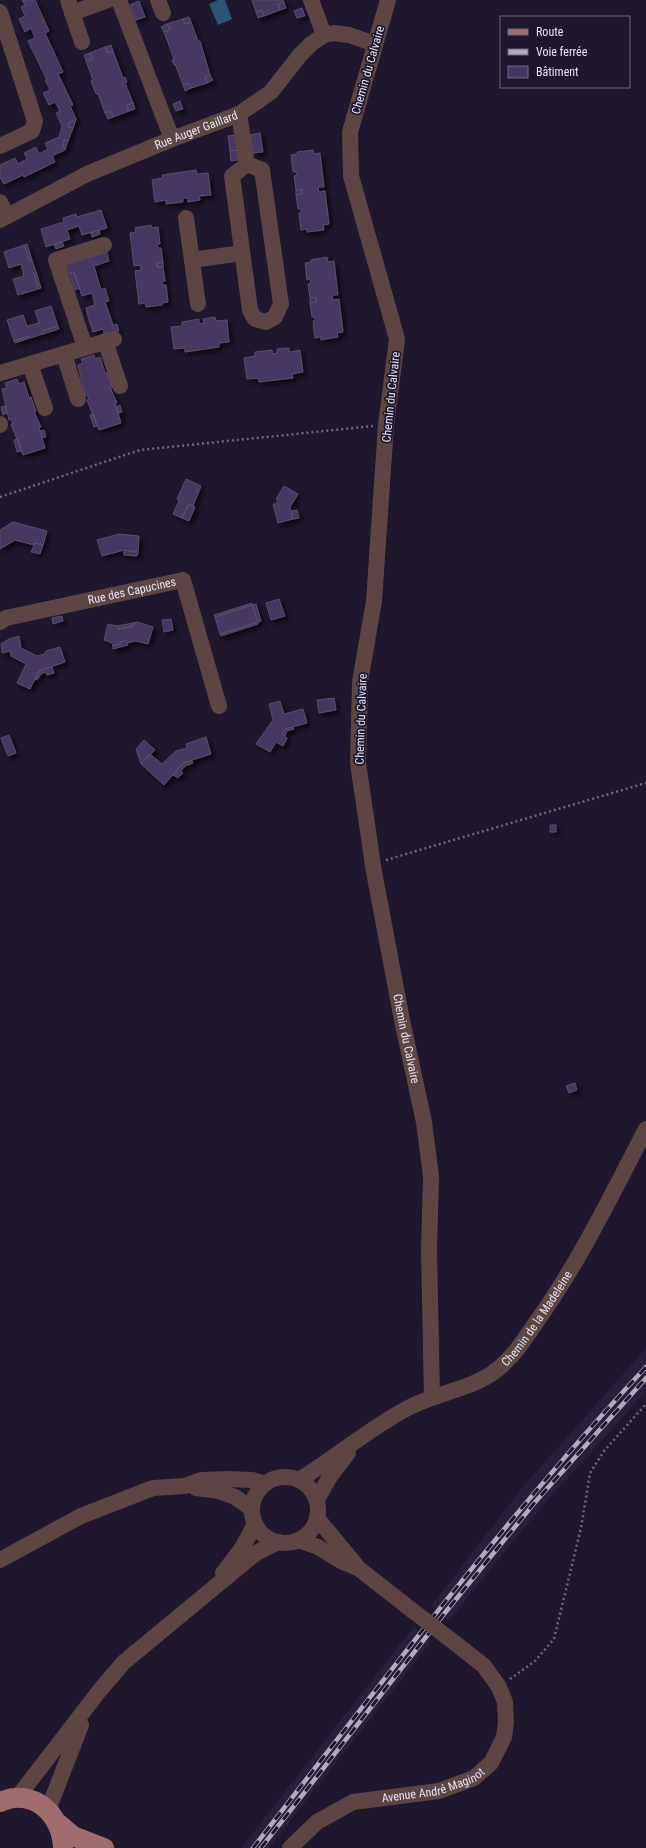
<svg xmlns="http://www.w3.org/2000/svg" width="646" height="1848" viewBox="0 0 646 1848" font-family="'Roboto Condensed',sans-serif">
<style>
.built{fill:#281f3b}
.water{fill:#2a5677}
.building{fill:#463763;stroke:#57506a;filter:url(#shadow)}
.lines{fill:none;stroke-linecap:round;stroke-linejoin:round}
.path{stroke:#6e697c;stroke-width:2.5;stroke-dasharray:2 3;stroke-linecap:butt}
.minor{stroke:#5d4544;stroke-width:16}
.major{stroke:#9f6e6c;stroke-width:20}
.rail-casing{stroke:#b0abbd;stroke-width:4.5}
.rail{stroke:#1e172d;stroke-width:3;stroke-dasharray:9;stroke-linecap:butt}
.minor-bridge{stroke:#5d4544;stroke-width:16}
.labels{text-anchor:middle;stroke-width:3.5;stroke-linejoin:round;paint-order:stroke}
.street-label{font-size:12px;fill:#e6e2f2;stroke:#1e172d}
</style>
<defs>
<filter id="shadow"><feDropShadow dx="3.5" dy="3.5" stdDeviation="2" flood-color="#0009"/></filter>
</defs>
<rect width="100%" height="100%" fill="#1e172d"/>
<path class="built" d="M646,1348v44l-103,113 -94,116 -18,-15 90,-117z
M414,1626l18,15 -163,207h-28z"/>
<path class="water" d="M218,0h7l7,19 -14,6 -9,-21z"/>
<path class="building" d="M22,0h13l14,31 -4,2 18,39 -5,2 15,31 -3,1 6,13 -6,3 -2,5 5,1 -5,13 -4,-1 -1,5 2,5 -13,6 3,6 -31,15 -1,-2 -19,9 -4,-7v-12l15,-7 3,6 9,-5 -3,-6 12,-6 3,7 9,-5 -3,-6 14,-6 3,-11 -6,-13 4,-2 -5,-9 -6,3 -6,-12 7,-3 -5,-10h2l-19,-39 7,-3 -4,-10 -6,4 -6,-13 6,-3 -4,-9 4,-2z
M252,0h31l1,2 -6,2 2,6 -16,6 -2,-6 -6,2z
M139,1l6,16 -9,3 -6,-15z
M284,2l2,6 -6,2 -2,-6z
M302,8l3,8 -8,2 -3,-7z
M262,10l2,6 -6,2 -2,-6z
M189,17l2,5 -6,2 -2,-5z
M183,19l2,5 6,-2 7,19h2l10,34 -5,2 2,6 -16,5 -2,-5 -6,2 -8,-21 -1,1 -2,-5 2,-1 -10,-27 6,-2 -3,-6z
M167,24l3,6 -6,2 -3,-5z
M111,45l2,6 -5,2 -3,-6z
M105,47l3,6 5,-2 10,27 2,-1 2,5 -2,1 8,20 -6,2 2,6 -16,6 -2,-6 -6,2 -7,-19h-2l-5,-13 2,-1 -7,-19 6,-2 -2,-6z
M90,53l2,6 -6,2 -2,-6z
M210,75l3,5 -6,3 -2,-6z
M189,83l2,5 -6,3 -2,-6z
M180,101l3,8 -7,2 -3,-7z
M133,103l2,6 -6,2 -2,-6z
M111,111l2,6 -5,2 -3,-6z
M76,119l-3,9 -5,-1 2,-5z
M260,133l3,19 -10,1 -3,-18z
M235,135l2,15 -7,1 -2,-15z
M64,140l4,1 -3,9 -2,-5z
M237,150l1,10 -7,1 -1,-10z
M313,150l1,4 6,-1 4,34h-6l1,5 6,-1 4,33 -6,1 1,5 -17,2v-3l-6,1 -2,-17h2v-4h-3l-2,-14 6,-1v-5l-6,1 -2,-14 3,-1 -1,-3h-3l-2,-17 7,-1 -1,-2z
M196,170l1,4 11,-1 3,22 -12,1 1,4 -12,2v-4h-5v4l-17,2v-4l-11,2 -3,-22 11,-2 -1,-3z
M302,189v5l-6,1v-5z
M101,210l6,18 -25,7 -3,-9 -12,4 3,9 -24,8 -5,-18 23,-7 -1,-4 13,-4 1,3z
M151,225l1,3 6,-1 2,17h-3l1,4h3l2,14 -6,1v4h6l2,14 -3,1 1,3h3l2,17 -6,1v2l-16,2 -1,-4 -6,1 -4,-33 6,-1 -1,-5 -6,1 -4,-33 6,-1 -1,-4z
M99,230l1,4 -8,3 -1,-4z
M62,242l2,4 -8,3 -2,-4z
M27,244l5,16h-3l-5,-15z
M24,245l5,15h3l4,12 -2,1 4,16 -20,6 -5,-16 11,-3 -3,-12 -12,4 -5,-16z
M106,249l3,12 -15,5 7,24 4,-2 4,13 -4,1 8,23 4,-1 2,7 -14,4 -2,-6 -10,3 -4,-12 -3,-12 9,-3 -3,-12 -10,3 -8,-24 -8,3 -3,-12z
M327,257l1,5 6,-1 4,34h-6l1,5 6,-1 4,33 -6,1 1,4 -17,3v-3l-6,1 -2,-17h2v-4h-3l-2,-14 6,-1v-5l-6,1 -2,-14 3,-1 -1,-4 -3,1 -2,-17 6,-1v-2z
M163,262v5h-6v-4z
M36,272l5,16 -3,1 -4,-16z
M74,272l5,16 -4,2 -5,-17z
M316,297v5l-6,1v-5z
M51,306l7,20 -16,5 1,3 -13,4 -1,-2 -15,5 -7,-21 16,-5 4,11 12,-3 -4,-12z
M215,317l1,4 11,-1 2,22 -10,1v4l-34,5v-4l-11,1 -3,-22 11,-1v-4l17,-3v5l5,-1 -1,-4z
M58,326l1,3 -16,5 -1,-3z
M29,336l1,2 -15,5 -1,-2z
M289,348v4l11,-2 3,22 -11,2 1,4 -34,4 -1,-4 -11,1 -3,-21 11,-2v-4l17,-2 1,4 4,-1v-4z
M94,355l1,4 5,-2 5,16h2l5,14h-2l7,16h-2l6,20 -22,7 -12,-30 2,-1 -2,-4h-2l-7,-30 5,-2 -2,-4z
M17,379l2,5 5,-2 5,16 2,-1 5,14 -2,1 7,15 -2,1 6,20 -22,7 -12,-31h2l-2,-5 -2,1 -7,-31 5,-1 -2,-5z
M120,405l2,7 -4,1 -2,-6z
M5,406l2,7 -4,2 -2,-8z
M94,414l3,12 -3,1 -4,-12z
M44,430l2,7 -4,1 -2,-7z
M18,438l4,13 -5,1 -3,-12z
M186,479l15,7 -8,20 -4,-2 -7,14 -9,-4 6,-13 -2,-2z
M284,486l14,8 -8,13 3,12 -15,4 -5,-19h3l2,-4 -2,-1z
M189,504l6,3 -6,14 -7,-3z
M297,510l2,8 -6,1 -2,-8z
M13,522l34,9 -4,14 -8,-2 -1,2 -19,-5 -15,9v-19z
M119,534l20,2 -1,16 -14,-2 -22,6 -5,-16z
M35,543l8,2 -3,9 -9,-2z
M124,550l14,2 -1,4 -13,-1z
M279,599l6,17 -14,4 -5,-17z
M252,603v2l-37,12 -1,-2z
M256,604l5,17 -3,1 -6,-17z
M252,605l6,17 -38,12 -5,-17z
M62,616l1,5 -10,3 -1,-6z
M171,619l2,11 -9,2 -2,-12z
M137,622l16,5 -5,17 -12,-3 -9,2 -1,-3 -6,2v2l-7,2 -1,-3 -8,-3 4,-16 9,2 1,3 15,-3v-3z
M258,622v2l-37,12 -1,-2z
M133,623v3l-15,3 -1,-3z
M19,636l2,12 16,8 8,-2 1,-3 14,-4 5,15 -26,9 -9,18 -13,-6 9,-19 -15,-8 -1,-5 -8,2 -1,-9 8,-5z
M126,640l2,5 -15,4v-3l7,-2v-2z
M52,667l2,6 -7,2 -1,-3 -5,2 -4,6 -2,-1 4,-8z
M334,698l2,12 -17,3 -2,-13z
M280,701l4,13 19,-5 4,14 -22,6 -3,5 5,4 -4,8 -7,-4 -6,10 -14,-8 17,-24 -4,-16z
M293,727l1,2 -7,2 -2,5 -3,-2 3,-5z
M9,735l7,18 -8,3 -7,-18z
M206,737l5,17 -28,9 -19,22 -23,-21 9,-10 12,10 14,-13 11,-3 -1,-4z
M144,740l11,10 -14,14 -5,-15z
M192,761l1,2 -8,3 -4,5 2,2 -5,5 -5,-3 10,-12z
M550,825h6v7h-6z
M575,1083l2,7 -8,3 -3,-7z"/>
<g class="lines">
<path class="path" d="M0,497l140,-47 233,-24
M386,860l260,-77
M510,1679l25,-18 19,-22 27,-111 9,-55 14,-22 42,-47"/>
<g class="minor">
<path d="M68,0l14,42"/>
<path d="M119,0l53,139"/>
<path d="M158,0l5,13"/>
<path d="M311,0l13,35"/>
<path id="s1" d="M388,0l-38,132 1,44 46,163 -11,86 -12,176 -14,81 -2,81 16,109 28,148 22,102 7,54 -2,74 3,147"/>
<path d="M0,12l35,109 -3,10 -32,15"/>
<path d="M72,13l36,-13"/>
<path d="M239,114l8,50"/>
<path d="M247,164l15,6 19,134 -6,13 -9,5 -11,-3 -5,-9 -18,-134z"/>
<path d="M0,202l7,14"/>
<path d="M186,218l12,86"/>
<path id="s2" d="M0,220l87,-46 85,-35 67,-25 32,-22 29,-37 11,-11 13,-9 10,-2 15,2 26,9"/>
<path d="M192,260l50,-7"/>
<path d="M105,341l15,45"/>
<path d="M85,347l-29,-87 48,-15"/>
<path d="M64,354l14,45"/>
<path d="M30,364l15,44"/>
<path d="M0,373l114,-34"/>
<path d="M0,424v1"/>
<path id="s3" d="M0,622l6,-4 177,-38 36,126"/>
<circle cx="285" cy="1510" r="33"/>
<path id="s4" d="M299,1480c37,-23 71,-52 109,-72 27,-15 61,-18 86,-36 18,-13 31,-33 43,-51 43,-60 75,-127 109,-192"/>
<path d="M196,1488l23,3 16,6 17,12"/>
<path d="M317,1500l12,-22 19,-25"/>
<path d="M317,1518l39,47"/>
<path d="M299,1540l19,7 23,14 17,7 55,43"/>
<path d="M0,1560l81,-44 72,-28 32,-2 16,-6 28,-1 23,1 13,4"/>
<path d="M223,1573l19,-25 13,-24"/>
<path d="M17,1798l83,-108 24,-28 132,-109 22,-11"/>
<path d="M48,1810l33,-85"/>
<path id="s5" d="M290,1848l27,-26 36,-20 86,-11 35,-13 17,-15 13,-26 2,-14 -1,-21 -6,-15 -15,-21 -29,-23"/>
</g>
<path class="major" d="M0,1802c34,-15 62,13 63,46
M59,1824l14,12 31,12"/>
<defs>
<path id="rail" d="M253,1848c127,-163 251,-329 393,-481
M261,1848l183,-234 92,-113 110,-123"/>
</defs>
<use href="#rail" class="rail-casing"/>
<use href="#rail" class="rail"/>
<path class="minor-bridge" d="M413,1611l42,32"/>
</g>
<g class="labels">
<g class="street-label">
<text transform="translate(368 70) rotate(-74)" y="4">Chemin du Calvaire</text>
<text dy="4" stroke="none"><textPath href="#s2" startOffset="216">Rue Auger Gaillard</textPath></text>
<text transform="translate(391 397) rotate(-84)" y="4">Chemin du Calvaire</text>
<text dy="4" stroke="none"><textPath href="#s3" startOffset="136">Rue des Capucines</textPath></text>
<text transform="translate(361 719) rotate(-88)" y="4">Chemin du Calvaire</text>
<text dy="4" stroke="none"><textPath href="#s1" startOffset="1057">Chemin du Calvaire</textPath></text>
<text dy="4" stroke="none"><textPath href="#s4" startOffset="293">Chemin de la Madeleine</textPath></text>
<text dy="4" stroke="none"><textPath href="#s5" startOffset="161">Avenue André Maginot</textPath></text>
</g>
</g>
<rect x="500" y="16" width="130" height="72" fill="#1e172d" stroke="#6e687c"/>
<rect x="508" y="29" width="20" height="6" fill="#9f6e6c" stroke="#6e687c"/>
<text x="536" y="36" font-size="12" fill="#e6e2f2">Route</text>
<rect x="508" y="49" width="20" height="6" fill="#b0abbd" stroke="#6e687c"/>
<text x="536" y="56" font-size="12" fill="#e6e2f2">Voie ferrée</text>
<rect x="508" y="66" width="20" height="12" fill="#463763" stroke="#6e687c"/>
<text x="536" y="76" font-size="12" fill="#e6e2f2">Bâtiment</text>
</svg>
